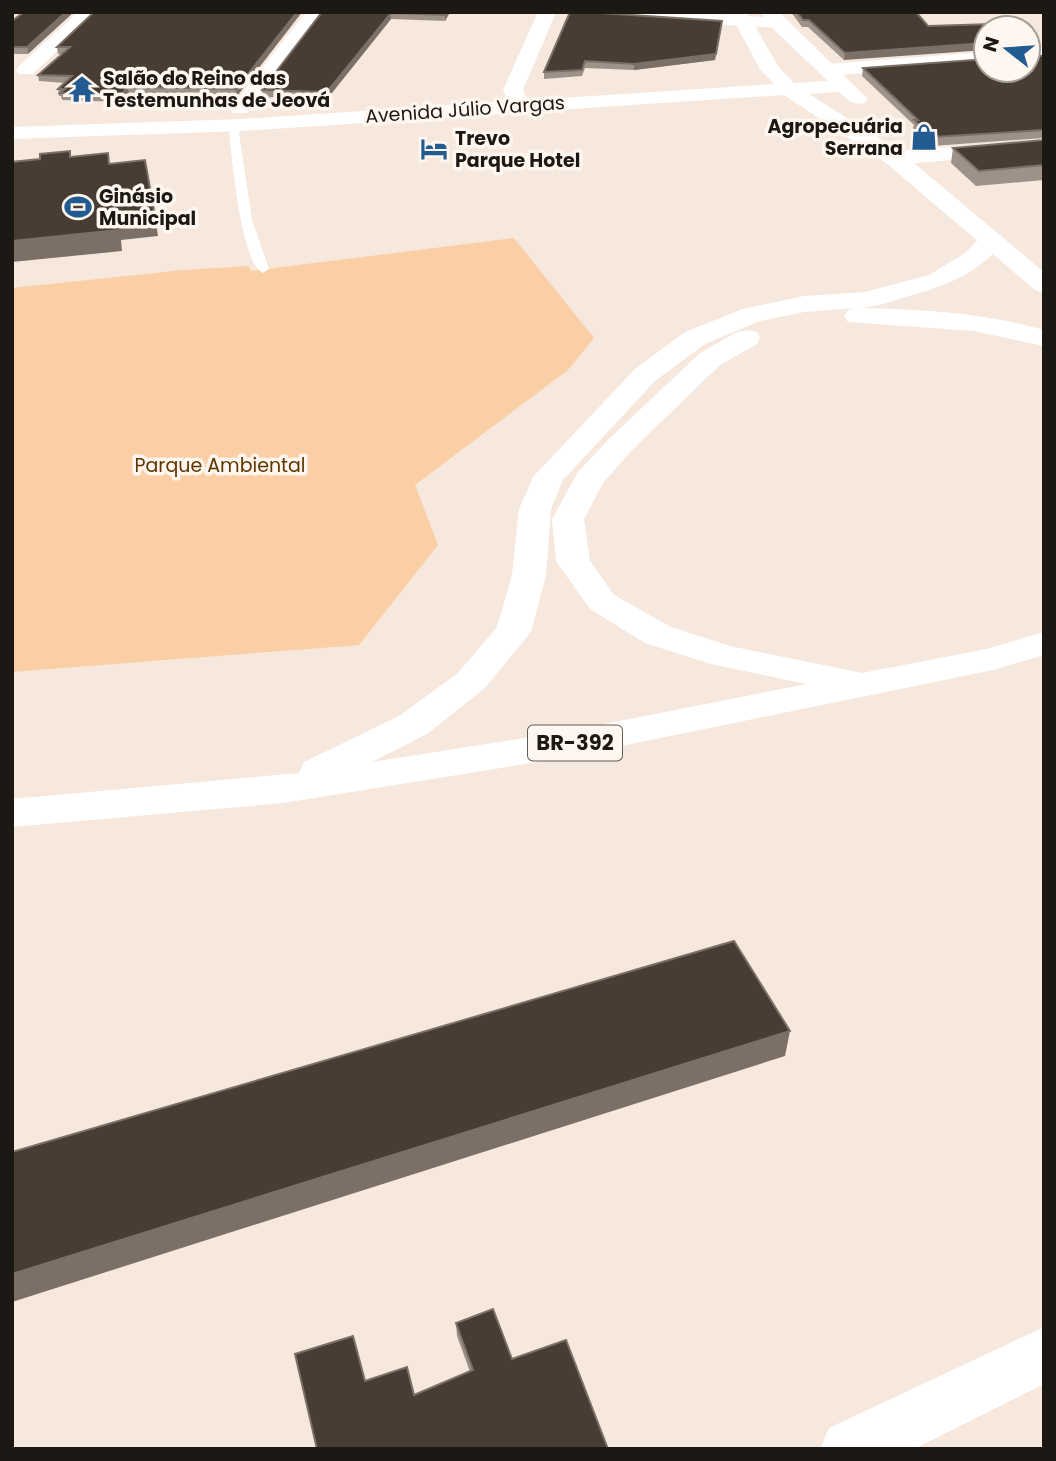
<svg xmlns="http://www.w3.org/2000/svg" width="1056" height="1461" viewBox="0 0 1056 1461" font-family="Poppins,sans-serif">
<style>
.green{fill:#fbcfa6}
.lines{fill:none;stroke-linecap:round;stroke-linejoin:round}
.lane{fill:#fff;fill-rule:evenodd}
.street{fill:#fff;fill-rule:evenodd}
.secondary{fill:#fff;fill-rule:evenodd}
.highway{fill:#fff;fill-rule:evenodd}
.wall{fill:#9e9288}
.shaded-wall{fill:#7c7066}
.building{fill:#473d33;stroke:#7c7066;stroke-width:2}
.labels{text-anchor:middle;stroke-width:7;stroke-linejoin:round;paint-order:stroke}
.far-poi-label{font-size:19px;font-weight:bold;fill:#1c1813;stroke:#fff7ef;text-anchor:start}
.far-street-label{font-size:19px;fill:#1c1813;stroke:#fff7ef}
.far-park-label{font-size:19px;fill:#603600;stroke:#fff7ef}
.shield{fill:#fff7ef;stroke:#605b55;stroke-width:2}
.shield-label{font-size:21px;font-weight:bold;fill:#1c1813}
</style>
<rect width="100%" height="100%" fill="#f6e8dc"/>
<path class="green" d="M514,238l80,100 -26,32 -153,115 23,60 -79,100 -347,27v-384l171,-18 66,-4 2,5z"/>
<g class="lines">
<path class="lane" d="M237,123l9,2 -7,8 13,87 17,49 -6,4c-22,-8 -31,-116 -34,-140z"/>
<path class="street" d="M78,12h20l-65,62h-14l-3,-4 3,-4z
M306,12h18l-77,101h-14l-3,-4 3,-4z
M538,12h18l-33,78 7,15 -3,4h-14l-10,-19z
M592,12h97l88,6 9,5 -9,5 -176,-11z
M1044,48v12l-16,1v-12z
M986,52v12l-159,12 -10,-6 10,-6z
M1044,140v12l-150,13 -8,-2 -3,-5 3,-5 8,-2z
M1044,1327v57l-130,65h-94l9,-21z"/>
<path class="secondary" d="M729,12h18l31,54 16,17 34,-2 -57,-54 -10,-15h18l89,87 -3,4c-12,3 -17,-3 -26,-11l-30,2 93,59 142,119v21l-9,-3 -149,-127 -102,-68 -543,36 -229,8v-12l229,-8 533,-35 -14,-15z"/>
<path class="highway" d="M992,233l9,2 3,5c-24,35 -63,47 -101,58 -14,4 -28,9 -43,10 63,1 123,5 184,22v16l-70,-15 -126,-9 -4,-6 4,-6 8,-2 -52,4 -44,9 -55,23 -50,37 -92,99 -12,29 -5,66 -14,54 -5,8 -43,52 -57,45 -55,28 191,-30 244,-48 -96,-20 -66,-21 -55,-34 -34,-48 -4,-42 26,-47 33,-35 89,-84 37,-21 10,-2 10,2 3,6 -3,6 -37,21 -87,84 -30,34 -19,36 6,42 24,34 57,32 59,19 132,27 125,-24 57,-17v23l-51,15 -430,88 -280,45 -271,24v-28l287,-26 5,-11 95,-46 59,-43 39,-46 15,-52 7,-66 14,-32 102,-108 50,-37 58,-23 61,-13 61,-4 64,-17 35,-21 19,-19z"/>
</g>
<path class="wall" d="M24,12l4,42h-16v-33z
M302,12l-65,84 -108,-2 -7,8 -60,-2 -1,-4h-2l-1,-7 7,-6 -26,-2 -1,-6 24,-21h-4l-1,-7z
M322,12h128l-5,9 -54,-2 -64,80 -65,-2v-7z
M791,12h125l-72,48 -36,-33h-6z
M601,13l121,8 -7,39 -81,10 -49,-2 -3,8 -38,3v-7z
M1044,56v82l-112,8 -19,-18 1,-3 -52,-49 1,-8z
M1044,140v40l-68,6 -25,-23 2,-15z
M493,1309l19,50 54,-19 42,109h-291l-22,-95 58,-18 12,45 42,-14 7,28 56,-23 -13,-36 -1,-13z"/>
<path class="shaded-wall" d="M66,12h8l-46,42 -1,-7z
M297,12h5l-65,84 -1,-7z
M446,12h4l-5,9v-6z
M391,13v6l-64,80v-7z
M722,21l-7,39 -81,10v-6z
M986,43v7l-142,10 1,-7z
M127,87l2,7 -7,8 -1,-7z
M155,216l3,20 -37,4 1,11 -110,11v-21l105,-21z
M790,1031l-5,25 -773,246v-28z"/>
<path class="building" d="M24,12h42l-39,35h-15v-26z
M94,12h203l-61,77 -109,-2 -6,8 -61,-2 5,-4h-7l14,-13 -34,-1 32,-28h-13z
M322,12h124l-1,3 -54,-2 -64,79 -65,-2z
M570,12h29l2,1 121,8 -6,33 -82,10 -49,-3 -3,9 -38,2z
M797,12h119l12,14 65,-2 4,4h-11v15l-141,10 -36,-33h-6z
M1028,55l16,1v74l-111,7 -19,-17h4l-55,-52 123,-9v11h42z
M1044,140v25l-65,6 -26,-23z
M70,151v6l38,-4 1,11 36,-4 10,56 -38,4 1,10 -106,11v-79l28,-3v-5z
M734,941l56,90 -778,243v-122z
M493,1309l19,50 54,-19 42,109h-291l-22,-95 58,-18 12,45 42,-14 7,28 59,-25 -17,-47z"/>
<defs>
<symbol id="temple-bare" viewBox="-9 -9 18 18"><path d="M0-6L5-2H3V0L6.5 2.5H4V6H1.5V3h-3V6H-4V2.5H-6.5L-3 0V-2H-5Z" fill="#225b92" stroke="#fff7ef" stroke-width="2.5" paint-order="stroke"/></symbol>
<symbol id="shop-bare" viewBox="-9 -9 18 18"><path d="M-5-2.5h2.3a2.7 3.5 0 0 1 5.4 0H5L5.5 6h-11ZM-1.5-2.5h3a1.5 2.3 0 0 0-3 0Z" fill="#225b92" stroke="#fff7ef" stroke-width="2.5" paint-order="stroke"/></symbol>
<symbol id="hotel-bare" viewBox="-9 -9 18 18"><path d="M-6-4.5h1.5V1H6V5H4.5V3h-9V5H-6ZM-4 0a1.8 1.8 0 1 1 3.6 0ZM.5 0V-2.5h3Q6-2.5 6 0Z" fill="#225b92" stroke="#fff7ef" stroke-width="2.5" paint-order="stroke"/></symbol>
<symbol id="stadium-bare" viewBox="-9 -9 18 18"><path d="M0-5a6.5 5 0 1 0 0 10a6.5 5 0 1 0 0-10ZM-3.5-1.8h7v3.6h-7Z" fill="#225b92" stroke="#fff7ef" stroke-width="2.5" paint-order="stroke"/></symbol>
</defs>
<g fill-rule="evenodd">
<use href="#temple-bare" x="63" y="70" width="38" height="38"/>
<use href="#shop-bare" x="905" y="118" width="38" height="38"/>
<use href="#hotel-bare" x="415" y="130" width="38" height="38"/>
<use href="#stadium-bare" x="59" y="188" width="38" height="38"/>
</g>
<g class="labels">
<g class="far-poi-label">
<text x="103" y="85">Salão do Reino das<tspan x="103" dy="22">Testemunhas de Jeová</tspan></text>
<text x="903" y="133" text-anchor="end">Agropecuária<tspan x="903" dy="22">Serrana</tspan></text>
<text x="455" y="145">Trevo<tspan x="455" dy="22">Parque Hotel</tspan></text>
<text x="99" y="203">Ginásio<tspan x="99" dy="22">Municipal</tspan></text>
</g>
<g class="far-street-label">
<text transform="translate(465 109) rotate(-4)" y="7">Avenida Júlio Vargas</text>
</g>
<g class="far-park-label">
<text x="220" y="472">Parque Ambiental</text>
</g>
<rect class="shield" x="528" y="725.5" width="94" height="35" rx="5"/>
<g class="shield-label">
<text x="575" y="750">BR-392</text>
</g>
</g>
<rect width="1056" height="1461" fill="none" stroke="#1c1813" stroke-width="28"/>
<g transform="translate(1007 49) rotate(287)"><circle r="33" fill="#fff7ef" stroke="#a49e97" stroke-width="2"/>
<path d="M0-5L12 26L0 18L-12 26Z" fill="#225b92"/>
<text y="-10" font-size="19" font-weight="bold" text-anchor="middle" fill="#1c1813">N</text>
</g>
</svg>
